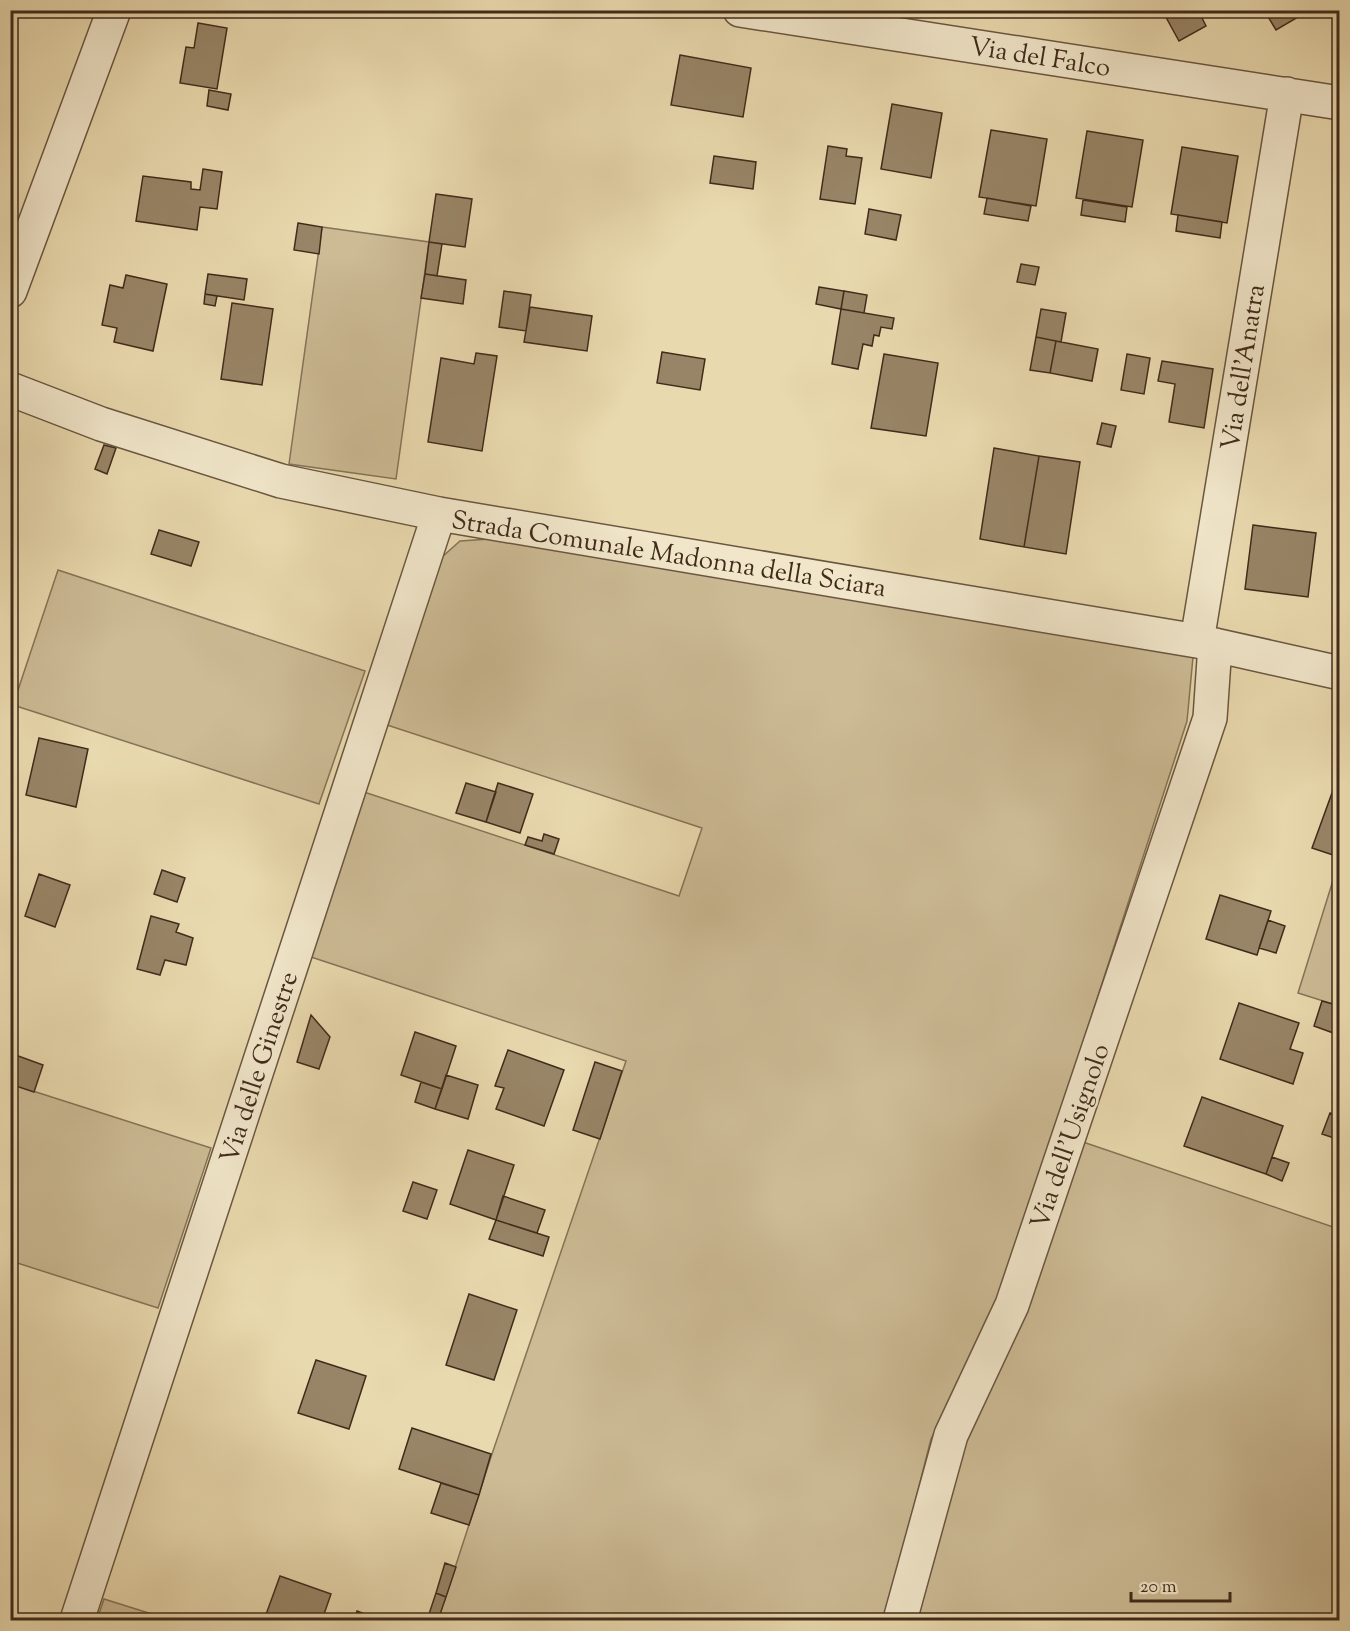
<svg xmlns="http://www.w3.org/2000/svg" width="1350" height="1631" viewBox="0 0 1350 1631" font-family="'Sorts Mill Goudy',serif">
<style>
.grass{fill:#ccbb95;stroke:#867358;stroke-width:1.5}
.building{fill:#988567;stroke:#402b1b;stroke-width:1.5}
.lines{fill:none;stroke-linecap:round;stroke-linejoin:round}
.minor-casing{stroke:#6a5640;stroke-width:36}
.minor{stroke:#f1e6ca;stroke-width:33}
.labels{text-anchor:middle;stroke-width:5;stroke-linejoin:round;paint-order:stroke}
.street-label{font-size:26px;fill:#402b1b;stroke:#f1e6ca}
</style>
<rect width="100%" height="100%" fill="#e9d9ae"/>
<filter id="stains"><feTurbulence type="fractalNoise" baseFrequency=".00333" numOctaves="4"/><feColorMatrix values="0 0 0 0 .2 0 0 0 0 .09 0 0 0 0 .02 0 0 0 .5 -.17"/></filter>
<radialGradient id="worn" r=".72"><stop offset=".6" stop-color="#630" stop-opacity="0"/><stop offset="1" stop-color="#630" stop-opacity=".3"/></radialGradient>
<path class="grass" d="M322,227l107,15 -33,237 -107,-15z
M490,539l703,118 -6,64 -192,593 -64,125 -46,181h-447l54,-166 134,-393 -315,-104 53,-165 315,104 23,-68 -315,-103 54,-167 19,-17z
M58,570l307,101 -46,133 -306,-99z
M1339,861v145l-41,-13z
M11,1084l200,64 -53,160 -147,-47z
M1083,1142l256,87v391h-431l51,-185z
M104,1599l67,21h-74z"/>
<path class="building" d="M1162,10h50l-11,6 5,10 -27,15z
M1264,10h46l-34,20z
M198,23l29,5 -10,61 -37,-6 6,-36 8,1z
M680,55l71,13 -8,49 -72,-12z
M209,90l22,4 -3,16 -21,-4z
M892,104l50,9 -11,65 -50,-9z
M991,130l56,9 -11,67 -57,-9z
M1087,131l56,9 -11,67 -56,-9z
M828,146l19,3 -1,7 16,2 -7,46 -35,-5z
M1182,147l56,9 -11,67 -56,-9z
M714,156l42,6 -3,27 -43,-6z
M203,169l19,3 -5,37 -17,-2 -3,23 -61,-9 7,-45 48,6v7l9,1z
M436,194l36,5 -7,48 -36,-5z
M987,198l44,8 -3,15 -44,-7z
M1083,200l44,7 -2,15 -44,-7z
M869,209l32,6 -5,25 -31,-6z
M1178,215l44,7 -2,16 -44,-7z
M298,223l24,4 -3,27 -25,-4z
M429,242l13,2 -5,32 -12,-2z
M1021,264l18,3 -4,18 -18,-3z
M208,274l39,5 -3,21 -39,-6z
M425,274l41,6 -3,24 -42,-6z
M126,275l41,9 -14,67 -39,-9 3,-14 -15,-3 8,-40 13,3z
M819,287l25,4 -3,18 -25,-5z
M504,291l27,4 -5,36 -27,-4z
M844,291l23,4 -3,18 -23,-4z
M205,294l12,2 -2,10 -11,-2z
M232,303l41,6 -11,76 -41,-6z
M530,307l62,9 -5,35 -63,-9z
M841,309l53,9 -2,11 -11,-2 -2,9 -5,-1 -2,11 -9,-2 -5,25 -26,-5z
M1041,309l25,4 -5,29 -25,-5z
M1036,337l20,4 -6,32 -20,-3z
M1056,341l42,8 -6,32 -42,-8z
M662,352l43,7 -5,31 -43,-7z
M476,353l21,3 -15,95 -54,-9 13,-84 33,6z
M884,354l54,9 -12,73 -55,-8z
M1127,354l23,4 -6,36 -23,-4z
M1162,361l51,8 -9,59 -35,-6 6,-38 -17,-3z
M1102,423l14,3 -5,21 -14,-3z
M104,445l12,3 -9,26 -12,-5z
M994,448l45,8 -15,91 -44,-8z
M1039,456l41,6 -14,92 -42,-7z
M1253,525l63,8 -8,64 -63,-8z
M159,530l40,12 -8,24 -40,-12z
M39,738l49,11 -12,58 -50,-12z
M1336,782l4,1 -1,74 -27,-9z
M466,783l30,9 -10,30 -30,-9z
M498,783l35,11 -13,39 -34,-11z
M544,834l15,5 -5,15 -29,-9 3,-8 14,4z
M162,870l23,8 -8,24 -23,-8z
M39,874l31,11 -15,42 -30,-11z
M1220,895l51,16 -14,44 -51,-16z
M151,916l28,8 -3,8 17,6 -7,27 -21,-5 -5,15 -23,-6z
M1268,920l17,6 -9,27 -17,-5z
M1322,1001l18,5v18l-4,10 -22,-8z
M1239,1003l60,20 -9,26 13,4 -10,31 -73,-25z
M311,1015l19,22 -11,32 -22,-7z
M415,1032l41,14 -14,43 -41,-14z
M508,1050l56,20 -20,56 -48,-17 8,-21 -9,-2z
M10,1053l33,12 -9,27 -24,-8z
M595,1062l27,9 -22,68 -27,-9z
M446,1075l32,10 -10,34 -33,-10z
M421,1082l21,7 -7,20 -20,-7z
M1202,1097l81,29 -17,48 -82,-28z
M1330,1113l10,4v23l-18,-6z
M468,1150l46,15 -18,55 -46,-16z
M1272,1157l17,6 -7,18 -16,-7z
M413,1182l24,8 -10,29 -24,-8z
M503,1196l42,14 -8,23 -41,-13z
M496,1220l53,17 -6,19 -54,-17z
M469,1294l48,16 -23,70 -48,-15z
M316,1360l50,16 -17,53 -51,-16z
M412,1428l79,26 -12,41 -80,-26z
M441,1483l38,12 -10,30 -38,-12z
M445,1563l11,4 -10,30 -10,-4z
M280,1576l51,18 -9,26h-58z
M436,1593l10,4 -8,23h-11z
M357,1611l18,7 -1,2h-20z"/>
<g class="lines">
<defs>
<path id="minor" d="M740,10l600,93
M10,291l104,-281
M10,389l91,35 180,57 158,33 758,127 143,32
M1197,641l90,-547
M77,1620l362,-1106
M900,1620l51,-185 61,-130 198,-587 5,-73"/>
</defs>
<use href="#minor" class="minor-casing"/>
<use href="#minor" class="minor"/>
</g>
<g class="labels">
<g class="street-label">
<text transform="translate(1040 56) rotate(9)" y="9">Via del Falco</text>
<text transform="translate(1242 367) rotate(-81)" y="9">Via dell'Anatra</text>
<text transform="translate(669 553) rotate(9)" y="9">Strada Comunale Madonna della Sciara</text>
<text transform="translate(258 1067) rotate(-72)" y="9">Via delle Ginestre</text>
<text transform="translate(1069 1136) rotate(-71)" y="9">Via dell'Usignolo</text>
</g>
</g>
<rect width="1350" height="1631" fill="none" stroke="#e9d9ae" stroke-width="36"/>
<rect x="12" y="12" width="1326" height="1607" fill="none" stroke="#402b1b" stroke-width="3"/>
<rect x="18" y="18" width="1314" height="1595" fill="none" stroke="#402b1b" stroke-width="1.5"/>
<path d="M1131 1592v9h99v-9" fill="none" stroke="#402b1b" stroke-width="3"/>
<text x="1140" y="1592" font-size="18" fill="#402b1b" stroke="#f1e6ca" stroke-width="4.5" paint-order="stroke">20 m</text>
<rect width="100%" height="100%" filter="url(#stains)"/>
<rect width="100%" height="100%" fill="url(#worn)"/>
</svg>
